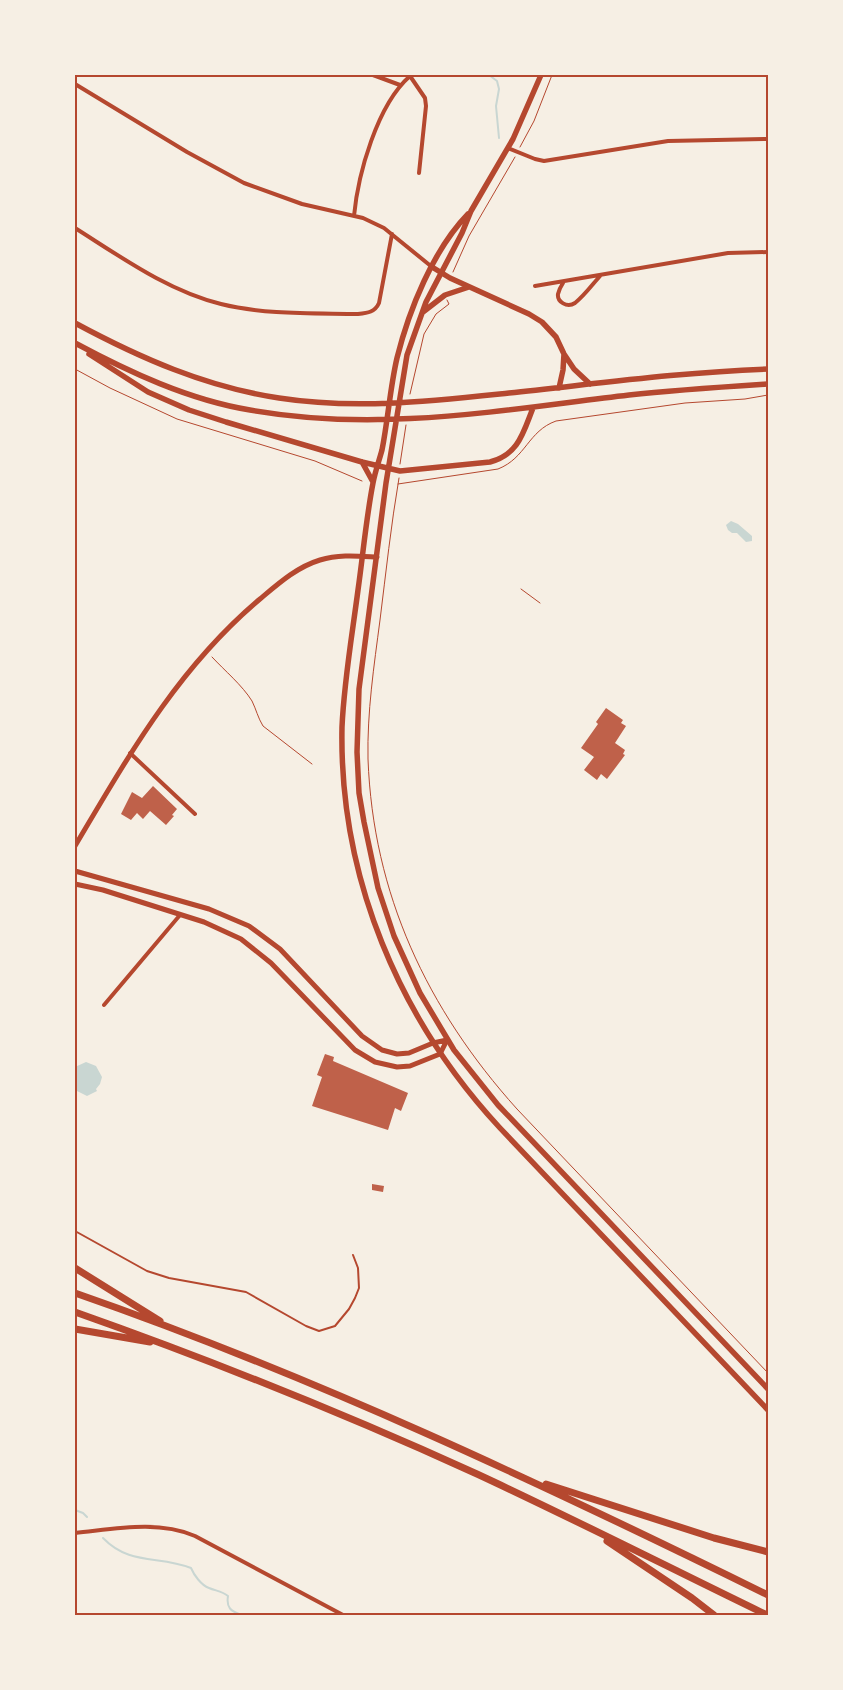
<svg xmlns="http://www.w3.org/2000/svg" width="843" height="1690" viewBox="0 0 843 1690" font-family="'Roboto Condensed',sans-serif">
<style>
.water{fill:#c9d6d2}
.lines{fill:none;stroke-linecap:round;stroke-linejoin:round}
.stream{stroke:#c9d6d2;stroke-width:2}
.building{fill:#bf614a}
.path{stroke:#b5482f;stroke-width:1}
.service{stroke:#b5482f;stroke-width:2}
.minor{stroke:#b5482f;stroke-width:4}
.tertiary{stroke:#b5482f;stroke-width:5}
.secondary{stroke:#b5482f;stroke-width:5.5}
.motorway{stroke:#b5482f;stroke-width:7}
.neatline{fill:none;stroke:#b5482f;stroke-width:2}
</style>
<rect width="100%" height="100%" fill="#f6efe4"/>
<path class="water" d="M731,521l7,3 14,12v5l-6,1 -9,-9h-5l-4,-3 -2,-5z
M86,1062l10,4 6,11 -2,7 -4,5 1,2 -10,5 -10,-5c0,-9 -2,-15 -2,-24z"/>
<g class="lines">
<path class="stream" d="M489,75l8,6 2,8 -3,17 3,32
M75,1510l8,3 4,4
M103,1538c27,28 56,17 88,30 3,7 10,17 18,20 7,3 13,3 19,8 -2,12 3,15 13,19"/>
</g>
<path class="building" d="M606,708l17,12 -2,3 5,3 -11,17 10,7 -2,4 2,1 -18,24 -6,-5 -4,6 -13,-10 10,-13 -13,-9 17,-24 -2,-2z
M153,786l24,23 -5,6 2,1 -8,9 -16,-14 -7,8 -6,-6 -6,7 -10,-6 11,-22 10,6z
M325,1054l9,3 -1,4 75,32 -7,18 -6,-3 -7,22 -76,-24 10,-29 -5,-2z
M372,1184l12,2 -1,6 -11,-2z"/>
<g class="lines">
<path class="path" d="M520,147l14,-26 18,-46
M453,272l16,-36 46,-79
M75,369l35,19 67,31 138,42 47,20
M410,394l14,-60 12,-20 13,-10 -2,-4
M400,464l6,-39
M399,478c-8,47 -13,94 -19,142 -6,46 -13,92 -12,139 5,135 59,250 149,350l251,264
M398,484l100,-15c28,-11 30,-38 58,-48l129,-18 60,-4 23,-4
M521,589l19,14
M212,657c13,14 30,28 40,44 4,8 6,17 11,25l49,38"/>
<path class="service" d="M75,1231l72,40 22,7 77,14 60,34 13,5 16,-5 14,-17 6,-11 4,-10 -1,-20 -5,-13"/>
<path class="minor" d="M373,75l27,10
M411,75l-1,1 15,22 1,8 -7,67
M75,84l112,68 57,31 58,21 61,14 21,10 48,39
M508,148l27,11 9,2 124,-20 100,-2
M354,216c4,-42 23,-111 56,-140
M75,228c46,29 93,63 146,76 45,11 92,9 137,10 10,-1 17,-2 21,-11l13,-69
M563,283c-2,3 -4,7 -5,11 -1,8 9,14 17,9 9,-7 17,-18 25,-27
M535,286l193,-33 40,-1
M130,753l65,61
M104,1005l76,-90
M75,1533c40,-4 82,-13 120,3l148,79"/>
<path class="tertiary" d="M75,846c54,-91 103,-178 185,-247 19,-16 37,-32 60,-39 19,-6 38,-4 57,-3
M75,871l134,38 40,17 31,23 82,87 20,14 15,4 12,-1 24,-10 14,-3
M75,884l28,6 101,32 37,17 30,24 84,87 20,12 22,5 13,-1 30,-12 7,-14"/>
<path class="secondary" d="M541,75l-28,64 -42,72 -9,22 -36,69 -19,53 -21,128 -27,206 -2,63 2,41 5,29 14,66 16,48 26,57 34,57 44,55 270,284
M468,214c-35,36 -59,96 -71,144 -7,30 -9,62 -15,92 -3,11 -7,22 -9,33 -7,36 -10,72 -15,107 -6,46 -14,91 -16,137 -3,150 57,292 158,401l268,282
M432,267l18,11 79,36 13,8 14,15 8,17 10,15 16,15
M423,312l22,-17 24,-8
M75,323c65,35 131,64 204,75 77,12 154,3 230,-5 86,-9 172,-21 259,-24
M75,343c54,29 114,57 175,67 129,23 251,0 379,-15 46,-5 93,-8 139,-11
M89,354l59,38 41,18 37,12 136,40 38,9 90,-9c29,-8 33,-29 43,-54
M559,388l4,-18 1,-16
M362,462l11,20"/>
<path class="motorway" d="M75,1268l85,53
M75,1293c239,83 467,191 693,302
M75,1312c136,48 270,102 402,162 97,45 193,94 290,141
M75,1329l75,13
M546,1484l168,54 54,14
M607,1541l85,57 22,17"/>
</g>
<rect width="843" height="1690" fill="none" stroke="#f6efe4" stroke-width="152"/>
<rect x="76" y="76" width="691" height="1538" class="neatline"/>
</svg>
